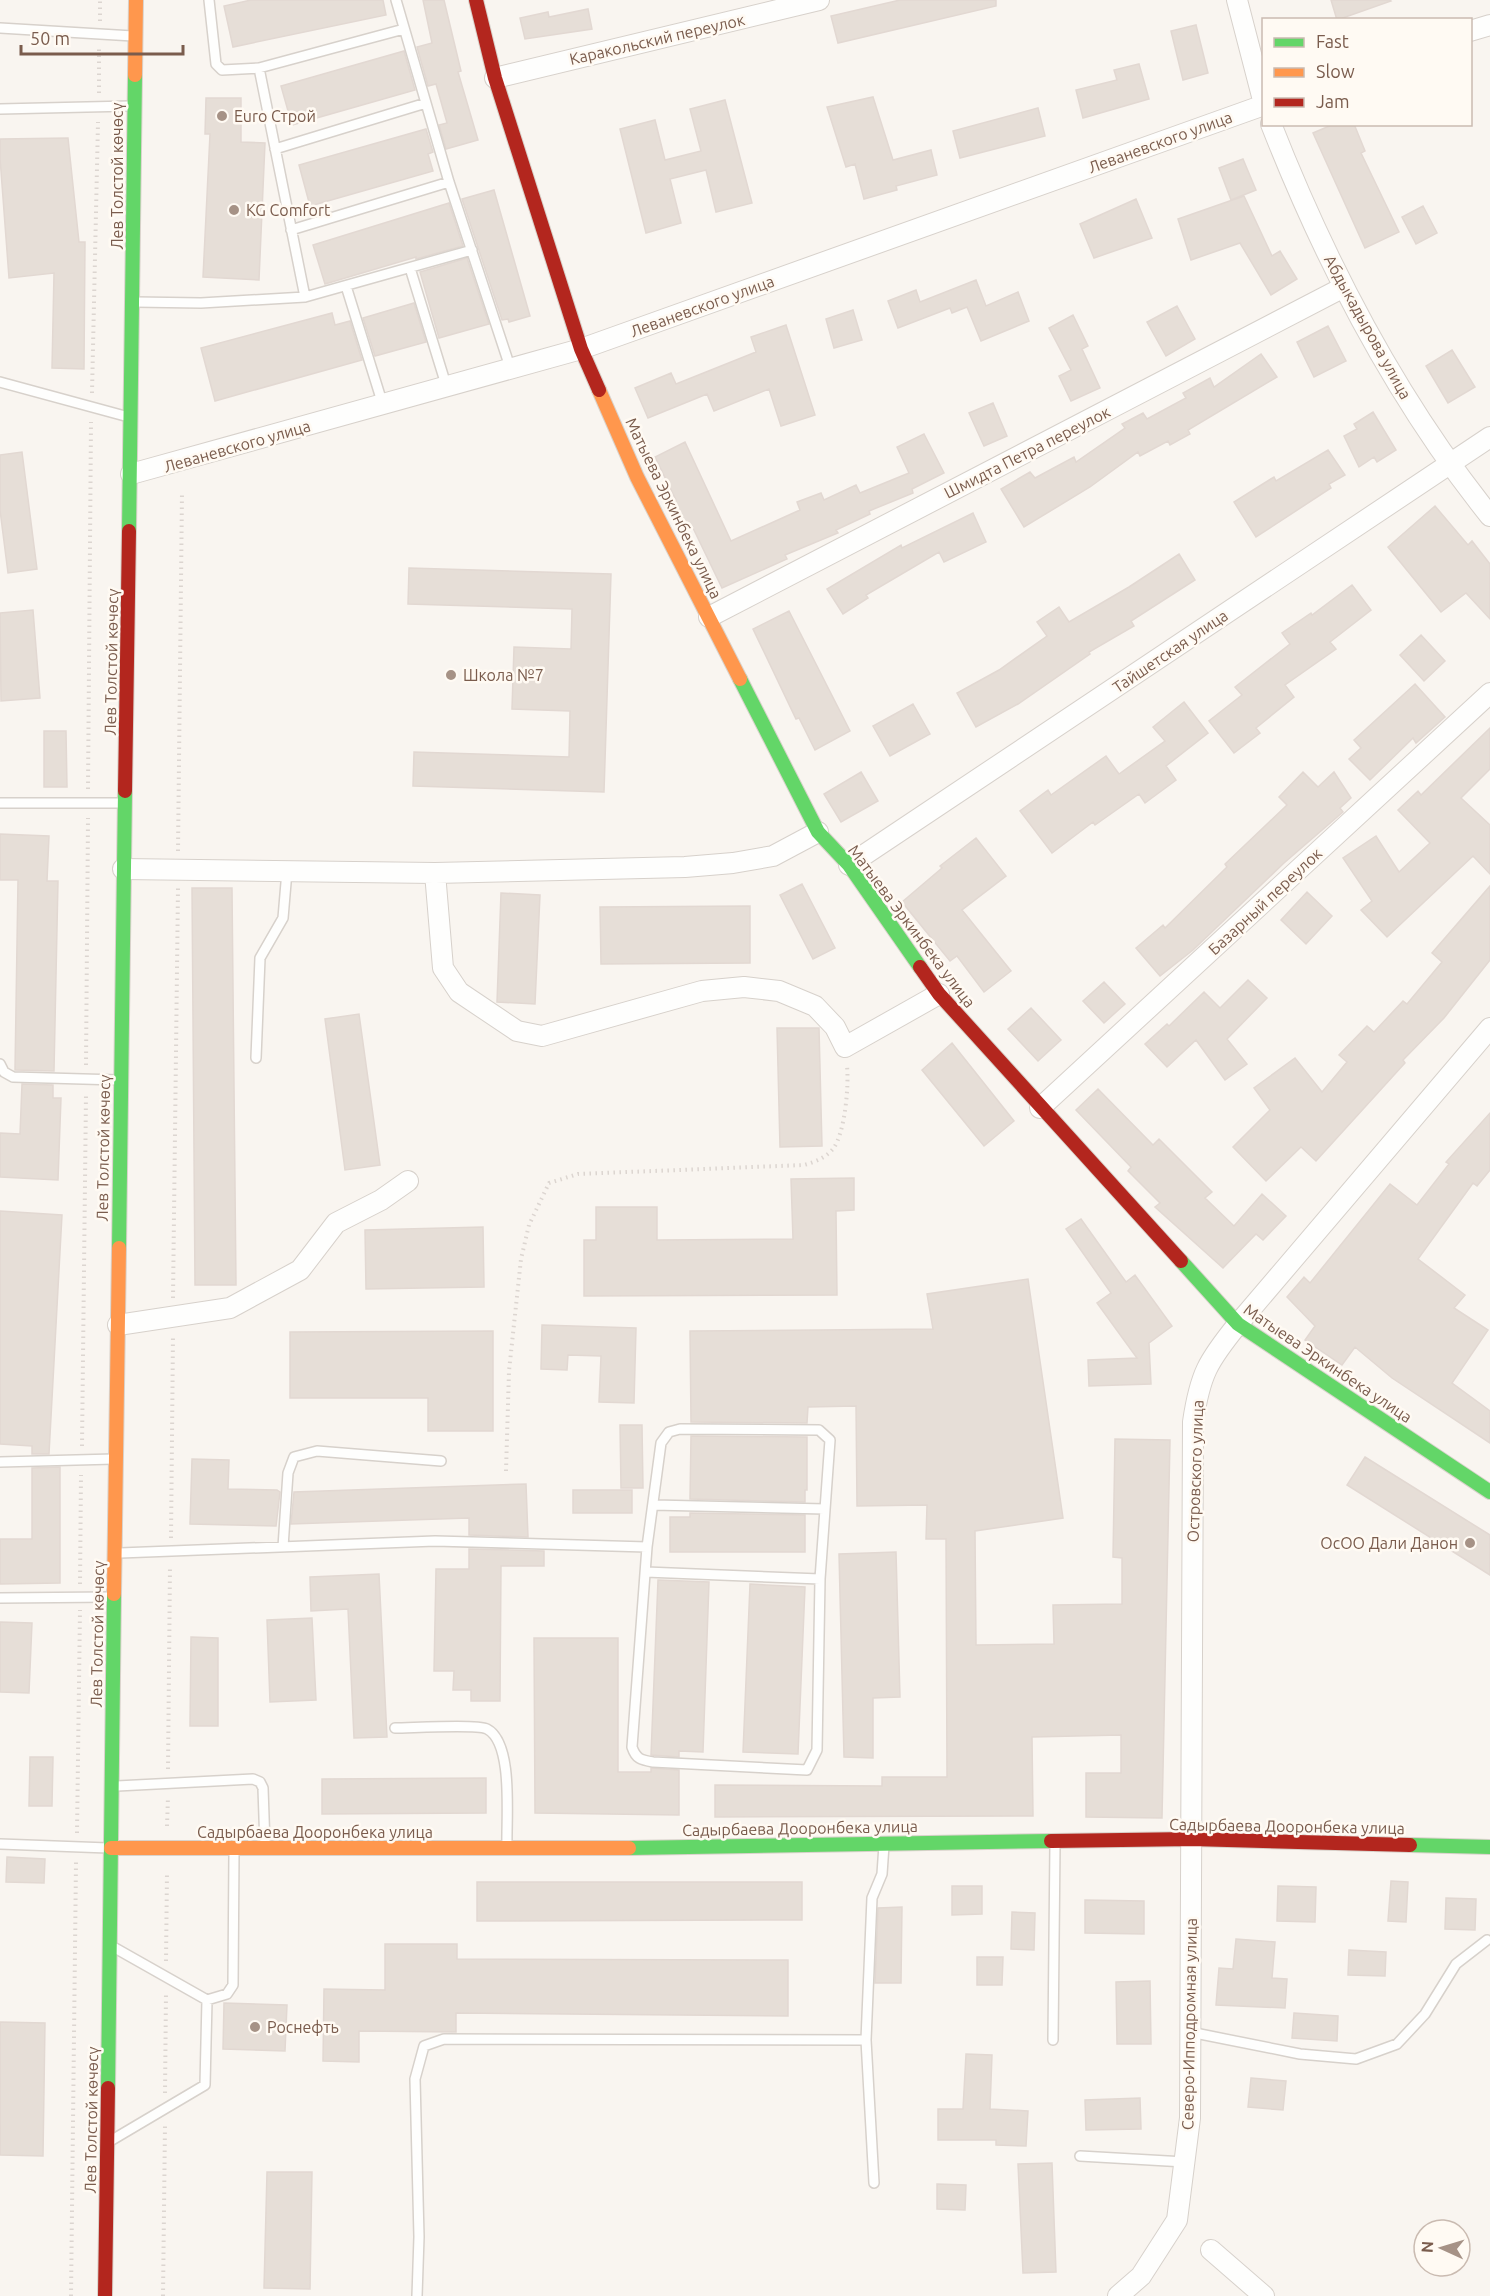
<svg xmlns="http://www.w3.org/2000/svg" width="1490" height="2296" viewBox="0 0 1490 2296" font-family="Ubuntu,sans-serif">
<style>
.building{fill:#e6ded7;stroke:#e2d8d2;stroke-width:1.5}
.lines{fill:none;stroke-linecap:round;stroke-linejoin:round}
.lane-casing{stroke:#d7d1cb;stroke-width:12}
.street-casing{stroke:#d7d1cb;stroke-width:22}
.fast-casing{stroke:#d9d2cb;stroke-width:16}
.slow-casing{stroke:#d9d2cb;stroke-width:16}
.jam-casing{stroke:#d9d2cb;stroke-width:16}
.path{stroke:#dcd5d0;stroke-width:4;stroke-dasharray:1.5 4.5;stroke-linecap:butt}
.lane{stroke:#fefefd;stroke-width:9}
.street{stroke:#fefefd;stroke-width:20}
.fast{stroke:#63d668;stroke-width:14}
.slow{stroke:#ff974d;stroke-width:14}
.jam{stroke:#b3261e;stroke-width:14}
.poi-dot{fill:#a69286;stroke:#fffaf3;stroke-width:2}
.labels{text-anchor:middle;stroke-width:5;stroke-linejoin:round;paint-order:stroke}
.street-label{font-size:16px;fill:#7a5c4d;stroke:#fffaf3}
.poi-label{font-size:16px;fill:#7a5c4d;stroke:#fffaf3;text-anchor:start}
</style>
<rect width="100%" height="100%" fill="#f9f5f0"/>
<path class="building" d="M251,0h132l3,15 -153,32 -9,-41z
M423,0h21l17,71 -3,1 20,68 -32,9 -7,-24 8,-2 -11,-39 -8,2 -11,-39 15,-4z
M900,0h96v6l-158,37 -7,-27z
M1331,0h59l1,1 -54,19z
M588,9l4,20 -67,10 -5,-21 28,-6 1,5z
M1196,25l12,48 -25,7 -12,-49z
M404,51l11,39 -123,35 -11,-39z
M1139,64l10,35 -66,19 -7,-28 41,-10 -3,-10z
M873,97l20,63 38,-10 6,25 -41,11 1,4 -33,9 -9,-35 -9,3 -19,-60z
M206,98h35v44l24,1 -6,137 -56,-3 7,-143h-5z
M725,100l27,103 -36,9 -10,-42 -36,9 11,44 -35,10 -26,-104 35,-9 10,40 36,-9 -11,-42z
M1038,108l7,28 -85,22 -7,-27z
M1334,124h20l11,27 -4,2 38,79 -34,16 -52,-115z
M426,129l7,23 -5,2 5,17 -123,35 -11,-41z
M68,138l11,104h6l-1,127 -32,-1 2,-95 -45,5 -9,-120v-19z
M1243,159l13,31 -25,10 -12,-32z
M494,190l36,126 -21,6 -1,-3 -6,1 -40,-121z
M1244,196l28,60 8,-5 17,28 -26,16 -31,-52 -49,17 -13,-41z
M1136,199l16,39 -58,20 -14,-34z
M449,203l14,43 -47,13v-2l-91,27 -12,-39z
M1423,206l14,27 -21,11 -14,-27z
M467,258l22,66 -50,14 -19,-66z
M976,280l10,26 32,-14 11,29 -48,20 -14,-34 -15,6 -2,-5 -52,20 -10,-27 28,-11 4,12z
M414,303l12,39 -51,14 -12,-38z
M1177,306l18,33 -29,17 -19,-34z
M853,310l9,30 -28,8 -8,-29z
M332,313l3,12 15,-4 12,39 -147,41 -14,-53z
M1073,315l15,31 -6,3 18,39 -29,13 -12,-25 12,-6 -22,-42z
M786,325l29,90 -34,11 -12,-37 -55,22 -7,-17 -59,24 -13,-30 36,-15 5,11 80,-32 -5,-15z
M1328,326l18,35 -32,16 -17,-35z
M1452,350l23,37 -27,16 -22,-37z
M1261,354l16,23 -89,53 2,4 -20,11 -2,-4 -28,15 -2,-4 -48,35 -66,40 -23,-38 29,-17 5,6 39,-21 2,5 49,-34 -3,-4 21,-11 4,6 39,-21 -3,-5 27,-15 4,9z
M993,403l14,33 -23,10 -15,-33z
M1373,412l23,38 -19,12 -3,-5 -15,10 -15,-31 13,-7 -3,-5z
M924,434l20,39 -32,16 1,4 -44,18 1,3 -34,16 2,3 -53,22 2,4 -65,29 -30,-62 -5,2 -13,-27 2,-1 -21,-43 30,-15 46,99 69,-31 -3,-8 24,-9 3,7 32,-15 4,8 49,-20 -12,-26z
M1328,450l17,25 -16,9 2,4 -75,49 -22,-35 40,-25 2,4z
M22,452l15,117 -29,4 -8,-63v-55z
M1435,506l33,39 4,-4 18,23v55l-24,-26 -25,19 -53,-65z
M973,513l13,29 -42,20 -5,-10 -73,43 2,3 -25,16 -16,-25 74,-44 1,3z
M1179,554l16,26 -64,41 3,5 -45,26 1,2 -72,50 -42,23 -19,-34 42,-23 48,-34 -10,-14 22,-15 10,15 60,-35z
M409,568l202,6 -7,218 -191,-6 1,-34 155,5 1,-46 -58,-2 2,-62 57,2 1,-40 -164,-5z
M1352,585l19,25 -41,32 6,7 -51,36 9,12 -38,31 4,5 -26,20 -25,-32 33,-26 -7,-8 55,-43 -8,-11 29,-20 1,2z
M33,610l7,88 -39,3 -1,-88z
M789,611l61,120 -35,19 -16,-32 -3,1 -43,-90z
M1421,635l24,26 -21,20 -24,-26z
M1415,684l30,33 -29,26 -3,-5 -43,42 -21,-21 12,-11 -7,-8z
M1184,702l24,31 -42,33 10,14 -31,23 -6,-9 -44,31 -2,-3 -41,31 -32,-42 28,-21 3,5 55,-39 13,18 46,-33 -12,-14z
M913,704l17,30 -40,22 -17,-30z
M1490,728v41l-29,29 29,27v49l-17,-18 -86,81 -26,-27 11,-9 -29,-43 33,-22 23,36 31,-29 -32,-33 20,-19 3,4z
M44,731h22l1,56h-23z
M861,772l17,29 -37,21 -17,-28z
M1303,772l15,15 16,-15 17,26 -11,10 3,4 -59,51 -91,87 -33,26 -24,-28 27,-23 2,3 62,-61 -2,-3 62,-59 -8,-8z
M0,834l49,2 -2,45h11l-4,190 -39,-1 3,-190h-18z
M976,838l30,38 -44,34 49,61 -27,21 -27,-36 -7,5 -48,-59 40,-34 -2,-2z
M802,884l33,64 -22,11 -33,-64z
M1490,886v74l-46,58 -41,42 2,3 -89,98 -15,-14 -35,34 -33,-34 37,-37 -16,-22 41,-30 27,34 25,-30 -8,-7 28,-29 7,6 29,-31 4,3 35,-42 -10,-9z
M192,888h40l4,397h-41z
M1307,892l25,24 -26,28 -25,-24z
M501,893l39,2 -5,109 -38,-2z
M750,906v57l-149,1 -1,-57z
M1248,980l19,18 -40,41 20,25 -22,16 -29,-40 -29,27 -22,-23 22,-20 2,2 35,-34 16,16z
M1104,982l21,22 -21,19 -21,-22z
M1031,1008l30,32 -23,21 -30,-32z
M359,1014l21,151 -35,5 -20,-151z
M777,1028h42l3,118 -42,1z
M952,1043l62,78 -30,25 -62,-76z
M22,1084l31,1v13h8l-3,82 -58,-3v-44l20,1z
M1098,1089l55,56 6,-6 53,53 -7,6 29,28 28,-32 24,22 -23,24 -7,-6 -33,34 -68,-61 5,-4 -32,-32 3,-4 -55,-57z
M1490,1113v57l-13,16 -4,-3 -55,76 47,36 -11,13 34,22 -36,53 38,28v32l-98,-65 -37,-31 -13,18 -37,-25 10,-14 -28,-29 17,-20 6,6 80,-99 27,21 32,-41 -3,-2z
M854,1178v32l-18,1 1,84 -253,1v-56h12v-33h61v33l136,-1 -2,-60z
M0,1211l62,4 -13,239h-17v-8l-32,-2z
M1081,1219l45,63 9,-7 37,51 -23,17 2,41 -62,2 -1,-26 49,-2 -40,-55 14,-10 -45,-64z
M483,1227l1,60 -118,2 -1,-59z
M1028,1279l35,239 -88,13 1,114 78,-1 -1,-39 69,-1v-46l-9,-1 2,-118 55,1 -8,378 -76,-1v-44h35v-38l-89,2 1,79 -318,1v-32l167,1v-9h65l-1,-238h-20l1,-34 -70,1 -1,-100 -48,1 -1,16 -116,-1 -1,-91 243,-2 -6,-35z
M542,1325l94,3 -2,75 -35,-1 2,-46 -33,-1 -1,15 -26,-1z
M493,1331v100h-65v-33h-138v-66z
M620,1425h22l1,63h-22z
M691,1436l116,1v53h-2v12l-115,-3z
M1365,1457l125,78v40l-143,-90z
M192,1459l37,1 -1,29 49,1 3,2 -4,34 -86,-2z
M60,1467v116l-60,1v-45h32v-71z
M526,1484l2,53 -59,-2v-17l-178,6 3,-32z
M573,1490h59v23h-59z
M690,1513l115,2v37h-135v-35h20z
M469,1549l75,2v15h-43l-1,135h-29v-11h-18l1,-19h-20l2,-102h33z
M896,1552l4,145 -27,1v60l-29,-1 -5,-203z
M379,1574l8,163 -33,1 -6,-129 -37,2 -1,-34z
M658,1580l51,2 -6,170 -24,-1v6l-28,-2z
M750,1584l55,3 -7,167 -55,-2z
M312,1618l4,82 -46,2 -3,-82z
M0,1622l32,1 -3,70 -29,-1z
M191,1637l27,1v88h-28z
M534,1638h84v134h33v-4l28,2v45l-144,-2z
M30,1757h23l-1,49h-23z
M486,1778v35l-164,1v-35z
M7,1857l38,2 -1,24 -38,-1z
M1391,1881l17,1 -2,40 -18,-1z
M477,1882h325v38l-325,1z
M952,1886h30v28l-30,1z
M1278,1886l38,1 -1,35 -38,-1z
M1446,1898l30,1 -1,31 -30,-1z
M1085,1900l59,1v33l-59,-1z
M902,1907l-1,76h-26l3,-75z
M1012,1912l23,1 -1,37 -23,-1z
M1236,1939l39,3 -3,36 15,1 -2,29 -69,-3 3,-37 14,1z
M385,1944h72v15l331,1v56l-332,-3v19l-97,-1v31l-36,-1 1,-72 61,1z
M1349,1950l37,2 -1,24 -37,-1z
M977,1957h26l-1,28h-25z
M1150,1981l1,63h-34l-1,-62z
M224,2003l63,2 -2,46 -62,-2z
M1294,2013l44,3 -1,25 -45,-3z
M0,2022l45,1 -2,133 -43,-1z
M966,2054l26,1 -2,54 38,2 -2,35 -30,-1v-5h-58v-31h25z
M1251,2078l35,3 -3,29 -35,-3z
M1140,2098l1,31 -55,1 -1,-30z
M1052,2163l4,109 -33,1 -5,-109z
M267,2172h45l-2,117 -46,-1z
M937,2184l29,1 -1,25 -28,-1z"/>
<g class="lines">
<defs>
<path id="lane" d="M209,0l7,64 6,6 37,-2 46,229
M396,0l53,182 62,188
M0,28l133,8
M259,68l145,-39
M0,109l130,-3
M275,149l151,-46
M291,230l158,-48
M410,268l37,120
M346,286l37,119
M135,302l66,1 104,-6 167,-47
M0,382l125,34
M0,803h121
M256,1058l4,-100 23,-40 4,-47
M0,1064l4,8 9,5 105,3
M680,1429l139,1 11,10 -10,139 -3,171 -10,20 -154,-8c-12,-2 -17,-3 -21,-15l15,-200 14,-104 8,-11z
M0,1462l114,-3
M653,1505l172,4
M283,1547l5,-74 6,-16 23,-6 124,10
M120,1553l315,-12 212,6
M646,1572l174,7
M0,1598l112,-1
M395,1728c16,0 82,-4 92,1 27,14 19,90 20,118
M117,1786l136,-7 7,3 3,6 2,58
M0,1844l108,4
M207,2000l20,-6 6,-9 1,-133
M1190,2032l110,22 56,5 41,-15 28,-30 31,-50 31,-24
M1053,2040l2,-196
M112,2140l93,-55 2,-85 -92,-52
M1080,2156l105,6
M874,2183l-8,-143 6,-142 10,-24 2,-29
M417,2296l2,-59 -4,-158 9,-33 20,-7 422,1"/>
<path id="street" d="M1237,0l27,104
M1470,31l20,-6
M495,78l324,-78
M1271,124c55,140 125,275 219,392
M131,474l450,-125 683,-244
M709,617l635,-330
M849,865l641,-428
M123,869l312,4 250,-6 48,-4 40,-7 45,-24
M435,873l8,95 16,24 58,39 25,5 160,-45 42,-4 35,4 36,15 20,21 10,20 94,-53
M1040,1108l450,-415
M118,1325l112,-17 70,-38 36,-47 45,-23 27,-19
M1211,2250l53,46
M1118,2296l23,-20 36,-56 13,-102 3,-696c7,-48 15,-61 45,-98l252,-296"/>
<path id="fast" d="M129,531l6,-456
M740,679l78,153 31,33 71,102
M119,1248l6,-457
M1181,1261l57,63 252,168
M1410,1845l80,2
M629,1848l422,-7
M108,2088l6,-494"/>
<path id="slow" d="M135,75l1,-75
M599,390l38,87 103,202
M114,1594l5,-346
M111,1848h518"/>
<path id="jam" d="M476,0l19,78 86,271 18,41
M125,791l4,-260
M920,967l19,27 242,267
M1051,1841l141,-2 218,6
M105,2296l3,-208"/>
</defs>
<use href="#lane" class="lane-casing"/>
<use href="#street" class="street-casing"/>
<use href="#fast" class="fast-casing"/>
<use href="#slow" class="slow-casing"/>
<use href="#jam" class="jam-casing"/>
<path class="path" d="M100,21v-21
M99,93v-46
M92,393l6,-271
M88,789l3,-367
M178,851l4,-359
M86,1065l2,-247
M173,1298l5,-410
M82,1446l4,-352
M506,1471l3,-100 12,-112 8,-34 20,-42 29,-9 226,-9c11,-3 21,-7 29,-16 12,-16 16,-63 14,-83
M171,1538l2,-203
M80,1584l1,-109
M168,1769l2,-203
M167,1826l1,-29
M77,1833l3,-223
M166,1961l1,-89
M165,2093l1,-101
M71,2296l5,-434
M163,2296l2,-172"/>
<use href="#lane" class="lane"/>
<use href="#street" class="street"/>
<use href="#fast" class="fast"/>
<use href="#slow" class="slow"/>
<use href="#jam" class="jam"/>
</g>
<g class="poi-dot">
<circle cx="222" cy="116" r="6"/>
<circle cx="234" cy="210" r="6"/>
<circle cx="451" cy="675" r="6"/>
<circle cx="1470" cy="1543" r="6"/>
<circle cx="255" cy="2027" r="6"/>
</g>
<g class="labels">
<g class="street-label">
<text transform="translate(657 39) rotate(-13)" y="6">Каракольский переулок</text>
<text transform="translate(1160 142) rotate(-20)" y="6">Леваневского улица</text>
<text transform="translate(117 176) rotate(-90)" y="6">Лев Толстой көчөсү</text>
<text transform="translate(702 306) rotate(-20)" y="6">Леваневского улица</text>
<text transform="translate(1368 327) rotate(61)" y="6">Абдыкадырова улица</text>
<text transform="translate(237 446) rotate(-16)" y="6">Леваневского улица</text>
<text transform="translate(1027 452) rotate(-27)" y="6">Шмидта Петра переулок</text>
<text transform="translate(674 508) rotate(64)" y="6">Матыева Эркинбека улица</text>
<text transform="translate(1170 651) rotate(-34)" y="6">Тайшетская улица</text>
<text transform="translate(111 662) rotate(-89)" y="6">Лев Толстой көчөсү</text>
<text transform="translate(1265 901) rotate(-43)" y="6">Базарный переулок</text>
<text transform="translate(912 926) rotate(53)" y="6">Матыева Эркинбека улица</text>
<text transform="translate(103 1148) rotate(-89)" y="6">Лев Толстой көчөсү</text>
<text transform="translate(1328 1363) rotate(34)" y="6">Матыева Эркинбека улица</text>
<text transform="translate(1195 1471) rotate(-88)" y="6">Островского улица</text>
<text transform="translate(97 1634) rotate(-89)" y="6">Лев Толстой көчөсү</text>
<text transform="translate(1287 1826) rotate(1)" y="6">Садырбаева Дооронбека улица</text>
<text transform="translate(800 1828) rotate(-1)" y="6">Садырбаева Дооронбека улица</text>
<text x="315" y="1838">Садырбаева Дооронбека улица</text>
<text transform="translate(1189 2024) rotate(-89)" y="6">Северо-Ипподромная улица</text>
<text transform="translate(91 2120) rotate(-89)" y="6">Лев Толстой көчөсү</text>
</g>
<g class="poi-label">
<text x="234" y="122">Euro Строй</text>
<text x="246" y="216">KG Comfort</text>
<text x="463" y="681">Школа №7</text>
<text x="1458" y="1549" text-anchor="end">ОсОО Дали Данон</text>
<text x="267" y="2033">Роснефть</text>
</g>
</g>
<rect x="1262" y="18" width="210" height="108" fill="#fffaf3" stroke="#cabbb1" stroke-width="1.5"/>
<rect x="1274" y="38" width="30" height="9" fill="#63d668" stroke="#cabbb1" stroke-width="1.5"/>
<text x="1316" y="48" font-size="18" fill="#7a5c4d">Fast</text>
<rect x="1274" y="68" width="30" height="9" fill="#ff974d" stroke="#cabbb1" stroke-width="1.5"/>
<text x="1316" y="78" font-size="18" fill="#7a5c4d">Slow</text>
<rect x="1274" y="98" width="30" height="9" fill="#b3261e" stroke="#cabbb1" stroke-width="1.5"/>
<text x="1316" y="108" font-size="18" fill="#7a5c4d">Jam</text>
<g transform="translate(1442 2248) rotate(274)"><circle r="28" fill="#fffaf3" stroke="#cabbb1" stroke-width="1.5"/>
<path d="M0-4.5L10 22L0 15L-10 22Z" fill="#a69286"/>
<text y="-9" font-size="16" font-weight="bold" text-anchor="middle" fill="#7a5c4d">N</text>
</g>
<path d="M21 45v9h162v-9" fill="none" stroke="#7a5c4d" stroke-width="3"/>
<text x="30" y="45" font-size="18" fill="#7a5c4d" stroke="#fffaf3" stroke-width="4.5" paint-order="stroke">50 m</text>
</svg>
